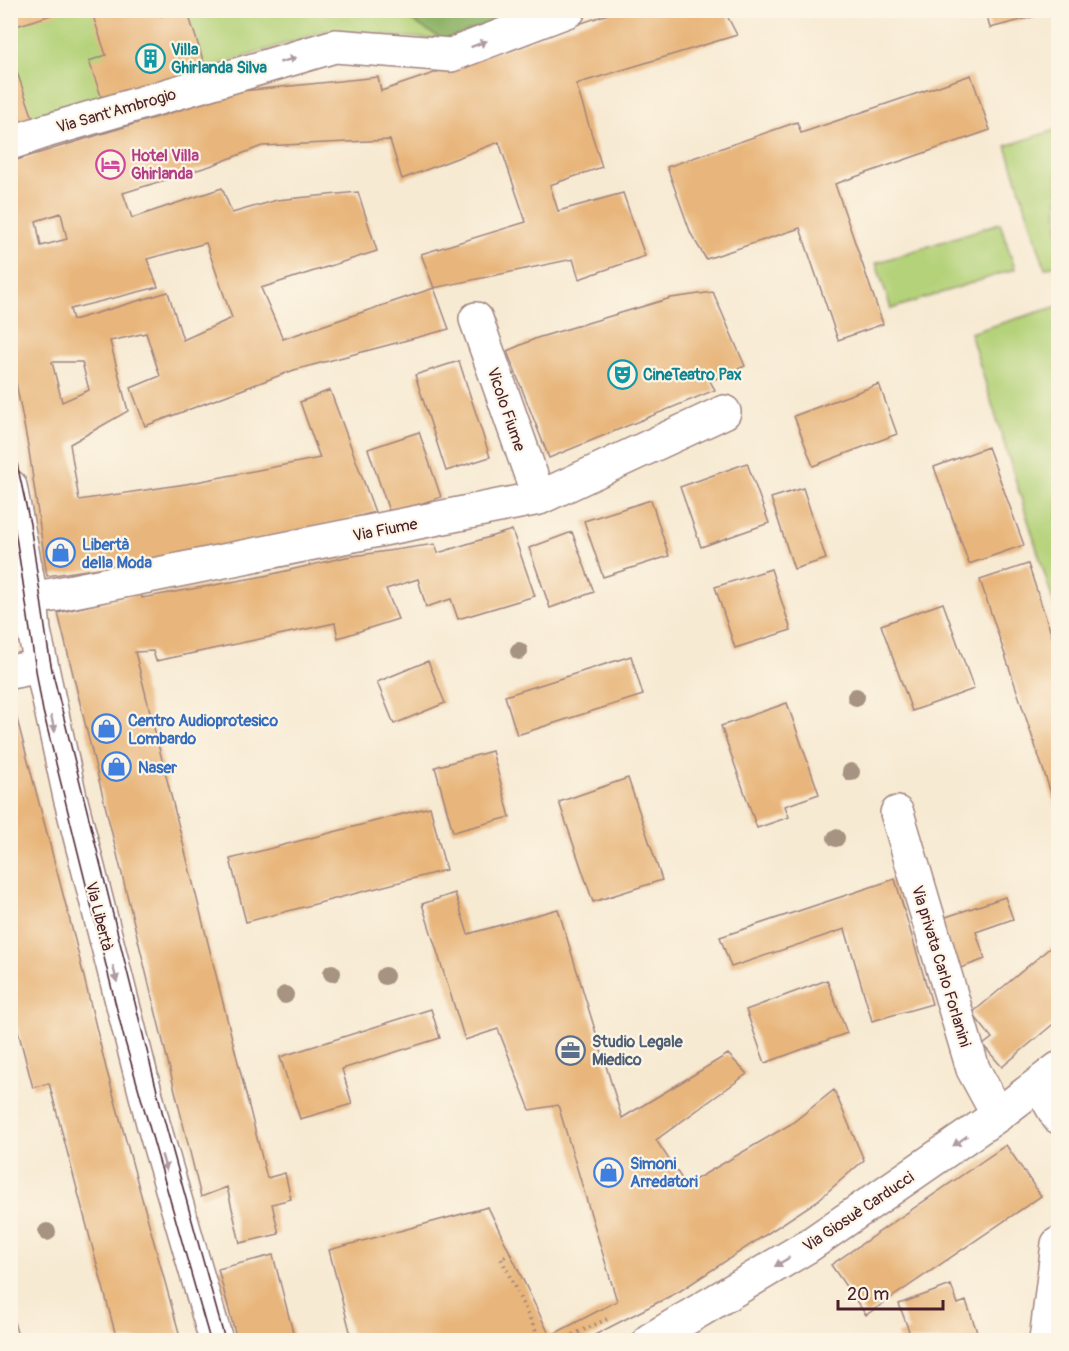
<svg xmlns="http://www.w3.org/2000/svg" width="1069" height="1351" viewBox="0 0 1069 1351" font-family="Pangolin,sans-serif">
<style>
.green{fill:#b4d279;stroke:#7f7852;stroke-width:1.5}
.forest{fill:#8fb469;stroke:#6c6a4a;stroke-width:1.5}
.building{fill:#e8b67c;fill-rule:evenodd}
.lines{fill:none;stroke-linecap:round;stroke-linejoin:round}
.minor-casing{stroke:#a0847f;stroke-width:36}
.path{stroke:#a0847f;stroke-width:4;stroke-dasharray:1.5 4.5;stroke-linecap:butt}
.minor{stroke:#fff;stroke-width:33}
.tram{stroke:#4a1f2b;stroke-width:1.5}
.tree{fill:#a69381}
.oneway{fill:#ae9aa0}
.labels{text-anchor:middle;stroke-width:4.5;stroke-linejoin:round;paint-order:stroke}
.culture-label{font-size:16px;font-weight:bold;fill:#0d838f;stroke:#fcf5e5;text-anchor:start}
.street-label{font-size:16px;fill:#4a1f2b;stroke:#fcf5e5}
.hotel-label{font-size:16px;font-weight:bold;fill:#b23c85;stroke:#fcf5e5;text-anchor:start}
.shop-label{font-size:16px;font-weight:bold;fill:#366cbe;stroke:#fcf5e5;text-anchor:start}
.service-label{font-size:16px;font-weight:bold;fill:#4e5e75;stroke:#fcf5e5;text-anchor:start}
</style>
<rect width="100%" height="100%" fill="#fcf5e5"/>
<filter id="ink" filterUnits="userSpaceOnUse"><feTurbulence type="fractalNoise" baseFrequency=".0167" numOctaves="2"/><feDisplacementMap in="SourceGraphic" scale="12" xChannelSelector="R" yChannelSelector="G"/><feConvolveMatrix kernelMatrix="1 2 1 2 8 2 1 2 1" color-interpolation-filters="sRGB"/></filter>
<filter id="wash" filterUnits="userSpaceOnUse"><feTurbulence type="fractalNoise" baseFrequency=".008" numOctaves="4" result="noise"/><feDisplacementMap in="SourceGraphic" scale="24" xChannelSelector="R" yChannelSelector="G"/><feGaussianBlur stdDeviation="1.35" result="paint"/><feColorMatrix in="noise" values="0 0 0 0 0 0 0 0 0 0 0 0 0 0 0 0 0 1.4 0 .05"/><feComposite in="paint" operator="in"/></filter>
<g filter="url(#wash)">
<rect width="100%" height="100%" fill="#f7ead3"/>
<path class="green" d="M10,11h513l-79,29 -119,-9 -314,101z
M1058,129v135l-13,4 -39,-122z
M1000,223l15,46 -124,40 -15,-46z
M1058,306v311l-88,-284z"/>
<path class="forest" d="M395,11h128l-79,29z"/>
<g id="blocks">
<path class="building" d="M10,10h53l1,1 -54,17z
M91,10h68l2,6 18,-6h8l19,59 -103,33 -14,-41 17,-6z
M620,10h104l13,25 -161,49 26,83 -52,18 8,26 65,-18 22,63 -66,23 -6,-20 -139,29 -13,-34 105,-32 -27,-80 -97,37 -12,-39 -128,6 -52,20 -87,27 9,25 90,-30 10,25 45,-13 81,-8 19,59 -116,37 22,51 151,-51 15,41 -155,41 -149,56 -14,-38 29,-12 -14,-43 -36,8 18,70 -58,33 9,56 107,-16 134,-26 -20,-56 30,-12 45,122 -33,9 -144,32 -151,23 -18,-125 -19,-100v-189l232,-71 136,-14 3,14zM61,213l6,26 -26,7 -5,-25zM206,243l26,75 -49,22 -15,-48 -95,28 -3,-11 88,-22 -11,-28zM52,362h30l7,28 -27,12z
M986,10h61l1,3 -58,15z
M10,52l25,72 -25,8z
M971,75l19,55 -155,54 48,140 -45,16 -38,-112 -94,31 -15,-25 -24,-67 130,-45 4,11z
M713,292l32,74 -35,15 5,9 -166,68 -42,-107 30,-13 134,-40z
M459,361l31,96 -44,14 -31,-96z
M879,384l18,50 -84,32 -19,-50z
M419,432l22,65 -51,17 -22,-65z
M988,447l36,98 -55,19 -35,-97z
M747,463l22,60 -68,24 -21,-60z
M803,488l23,71 -32,10 -23,-71z
M651,500l18,56 -66,21 -19,-56z
M512,530l23,66 -77,23 -7,-20 -25,8 -8,-28 -32,10 12,30 -60,19 -3,-15 -179,38 -3,-10 -18,1 132,526 18,-5 6,26 -19,5 7,30 -39,9 -13,-56 -26,10 -143,-584 82,-20 2,5 122,-22 82,-19 89,-13 3,9z
M572,532l22,60 -44,16 -21,-60z
M1028,564l30,90v153l-2,1 -76,-228z
M771,569l20,61 -56,18 -20,-61z
M943,603l31,86 -62,22 -31,-86z
M631,656l12,39 -126,40 -12,-39z
M428,661l17,42 -51,21 -17,-42z
M787,703l32,91 -34,12 4,11 -32,11 -36,-102z
M10,704h3l62,236 31,128 75,272h-64l-68,-257 -16,5 -23,-88z
M492,751l18,66 -57,15 -18,-65z
M628,778l34,102 -69,22 -34,-100z
M430,807l16,63 -200,52 -16,-63z
M895,879l37,125 -60,17 -27,-92 -114,38 -11,-30z
M455,893l13,41 90,-25 64,209 106,-64 19,20 -91,66 30,45 105,-61 43,-34 30,70 -47,41 -137,90 -95,49h-237l4,-1 -23,-89 159,-43 62,129 67,-35 -59,-196 -28,5 -32,-81 -33,11 -43,-136z
M1005,897l8,22 -37,13 9,27 -27,10 -18,-50z
M1058,941v79l-56,47 -19,-22 9,-7 -20,-25z
M827,980l20,53 -82,30 -19,-53z
M431,1009l9,29 -98,31 10,35 -52,15 -20,-62z
M1006,1145l35,51 -175,119 -35,-50z
M273,1255l22,85h-58l-19,-71z
M951,1285l7,19 8,-3 14,39h-81l-2,-5 12,-4 -10,-27z
M10,1311h1l8,29h-9z"/>
</g>
</g>
<g filter="url(#ink)">
<use href="#blocks" fill-opacity="0" stroke="#a0847f" stroke-width="1.5"/>
<g class="lines">
<defs>
<path id="minor" d="M10,143l36,-12 289,-85 116,9 118,-45
M476,319l63,179
M10,486l21,112 3,33 36,166 83,326 63,217
M31,598l22,-3 486,-97 185,-86
M10,672l31,-6
M897,813l76,256 25,46
M1039,1084l19,33
M650,1340l158,-94 190,-131 60,-46
M1046,1340l12,-96"/>
</defs>
<use href="#minor" class="minor-casing"/>
<path class="path" d="M511,1254l-10,4 39,82
M562,1340l45,-21"/>
<use href="#minor" class="minor"/>
<path class="tram" d="M10,431l20,93 18,124 4,22 112,449 61,221
M10,502c13,70 20,140 33,209l81,327 86,302"/>
</g>
<g class="tree">
<circle cx="519" cy="651" r="9"/>
<circle cx="856" cy="697" r="9"/>
<circle cx="851" cy="772" r="9"/>
<circle cx="836" cy="838" r="9"/>
<circle cx="332" cy="973" r="9"/>
<circle cx="385" cy="976" r="9"/>
<circle cx="285" cy="995" r="9"/>
<circle cx="47" cy="1232" r="9"/>
</g>
<defs><path id="oneway-solid" d="M-6-.8H1V-3.2L6.5 0L1 3.2V.8H-6Z" transform="scale(1.5)"/></defs>
<g class="oneway">
<use href="#oneway-solid" transform="translate(479 44) rotate(-21)"/>
<use href="#oneway-solid" transform="translate(288 60) rotate(-16)"/>
<use href="#oneway-solid" transform="translate(53 724) rotate(77)"/>
<use href="#oneway-solid" transform="translate(115 974) rotate(76)"/>
<use href="#oneway-solid" transform="translate(960 1141) rotate(145)"/>
<use href="#oneway-solid" transform="translate(164 1163) rotate(74)"/>
<use href="#oneway-solid" transform="translate(782 1262) rotate(149)"/>
</g>
</g>
<defs>
<symbol id="building-ring" viewBox="-11 -11 22 22"><circle r="9.5" fill="#fcf5e5" stroke="#0f9aa8" stroke-width="1.5"/><path d="M-4-6H4V6H1V3H-1V6H-4ZM-2.5-4.3h1.7v1.8h-1.7ZM.8-4.3h1.7v1.8H.8ZM-2.5-1h1.7V.8h-1.7ZM.8-1h1.7V.8H.8Z" fill="#0f9aa8"/></symbol>
<symbol id="hotel-ring" viewBox="-11 -11 22 22"><circle r="9.5" fill="#fcf5e5" stroke="#d1479c" stroke-width="1.5"/><path d="M-6-4.5h1.5V1H6V5H4.5V3h-9V5H-6ZM-4 0a1.8 1.8 0 1 1 3.6 0ZM.5 0V-2.5h3Q6-2.5 6 0Z" fill="#d1479c"/></symbol>
<symbol id="theatre-ring" viewBox="-11 -11 22 22"><circle r="9.5" fill="#fcf5e5" stroke="#0f9aa8" stroke-width="1.5"/><path d="M-5-5.5Q0-4 5-5.5V0Q5 5 0 6Q-5 5-5 0ZM-3.3-2.5H-1v1.5H-3.3ZM1-2.5H3.3v1.5H1ZM-2.8 1Q0 5.5 2.8 1Z" fill="#0f9aa8"/></symbol>
<symbol id="shop-ring" viewBox="-11 -11 22 22"><circle r="9.5" fill="#fcf5e5" stroke="#3f7fe0" stroke-width="1.5"/><path d="M-5-2.5h2.3a2.7 3.5 0 0 1 5.4 0H5L5.5 6h-11ZM-1.5-2.5h3a1.5 2.3 0 0 0-3 0Z" fill="#3f7fe0"/></symbol>
<symbol id="office-ring" viewBox="-11 -11 22 22"><circle r="9.5" fill="#fcf5e5" stroke="#5c6f8a" stroke-width="1.5"/><path d="M-6-3h4V-5.5h4V-3h4V5H-6ZM-1-4.5V-3h2v-1.5ZM-6 0V1H6V0Z" fill="#5c6f8a"/></symbol>
</defs>
<g fill-rule="evenodd">
<use href="#building-ring" x="134" y="42" width="33" height="33"/>
<use href="#hotel-ring" x="94" y="148" width="33" height="33"/>
<use href="#theatre-ring" x="606" y="358" width="33" height="33"/>
<use href="#shop-ring" x="44" y="536" width="33" height="33"/>
<use href="#shop-ring" x="90" y="712" width="33" height="33"/>
<use href="#shop-ring" x="100" y="750" width="33" height="33"/>
<use href="#office-ring" x="554" y="1034" width="33" height="33"/>
<use href="#shop-ring" x="592" y="1156" width="33" height="33"/>
</g>
<g class="labels">
<g class="culture-label">
<text x="171" y="55">Villa<tspan x="171" dy="18">Ghirlanda Silva</tspan></text>
<text x="643" y="380">CineTeatro Pax</text>
</g>
<g class="street-label">
<text transform="translate(116 110) rotate(-16)" y="6">Via Sant'Ambrogio</text>
<text transform="translate(507 409) rotate(71)" y="6">Vicolo Fiume</text>
<text transform="translate(385 529) rotate(-11)" y="6">Via Fiume</text>
<text transform="translate(100 916) rotate(76)" y="6">Via Libertà</text>
<text transform="translate(942 966) rotate(73)" y="6">Via privata Carlo Forlanini</text>
<text transform="translate(858 1211) rotate(-34)" y="6">Via Giosuè Carducci</text>
</g>
<g class="hotel-label">
<text x="131" y="161">Hotel Villa<tspan x="131" dy="18">Ghirlanda</tspan></text>
</g>
<g class="shop-label">
<text x="82" y="550">Libertà<tspan x="82" dy="18">della Moda</tspan></text>
<text x="128" y="726">Centro Audioprotesico<tspan x="128" dy="18">Lombardo</tspan></text>
<text x="138" y="773">Naser</text>
<text x="630" y="1169">Simoni<tspan x="630" dy="18">Arredatori</tspan></text>
</g>
<g class="service-label">
<text x="592" y="1047">Studio Legale<tspan x="592" dy="18">Miedico</tspan></text>
</g>
</g>
<rect width="1069" height="1351" fill="none" stroke="#fcf5e5" stroke-width="36"/>
<path d="M838 1300v9h105v-9" fill="none" stroke="#4a1f2b" stroke-width="3"/>
<text x="847" y="1300" font-size="18" fill="#4a1f2b" stroke="#fcf5e5" stroke-width="4.5" paint-order="stroke">20 m</text>
</svg>
